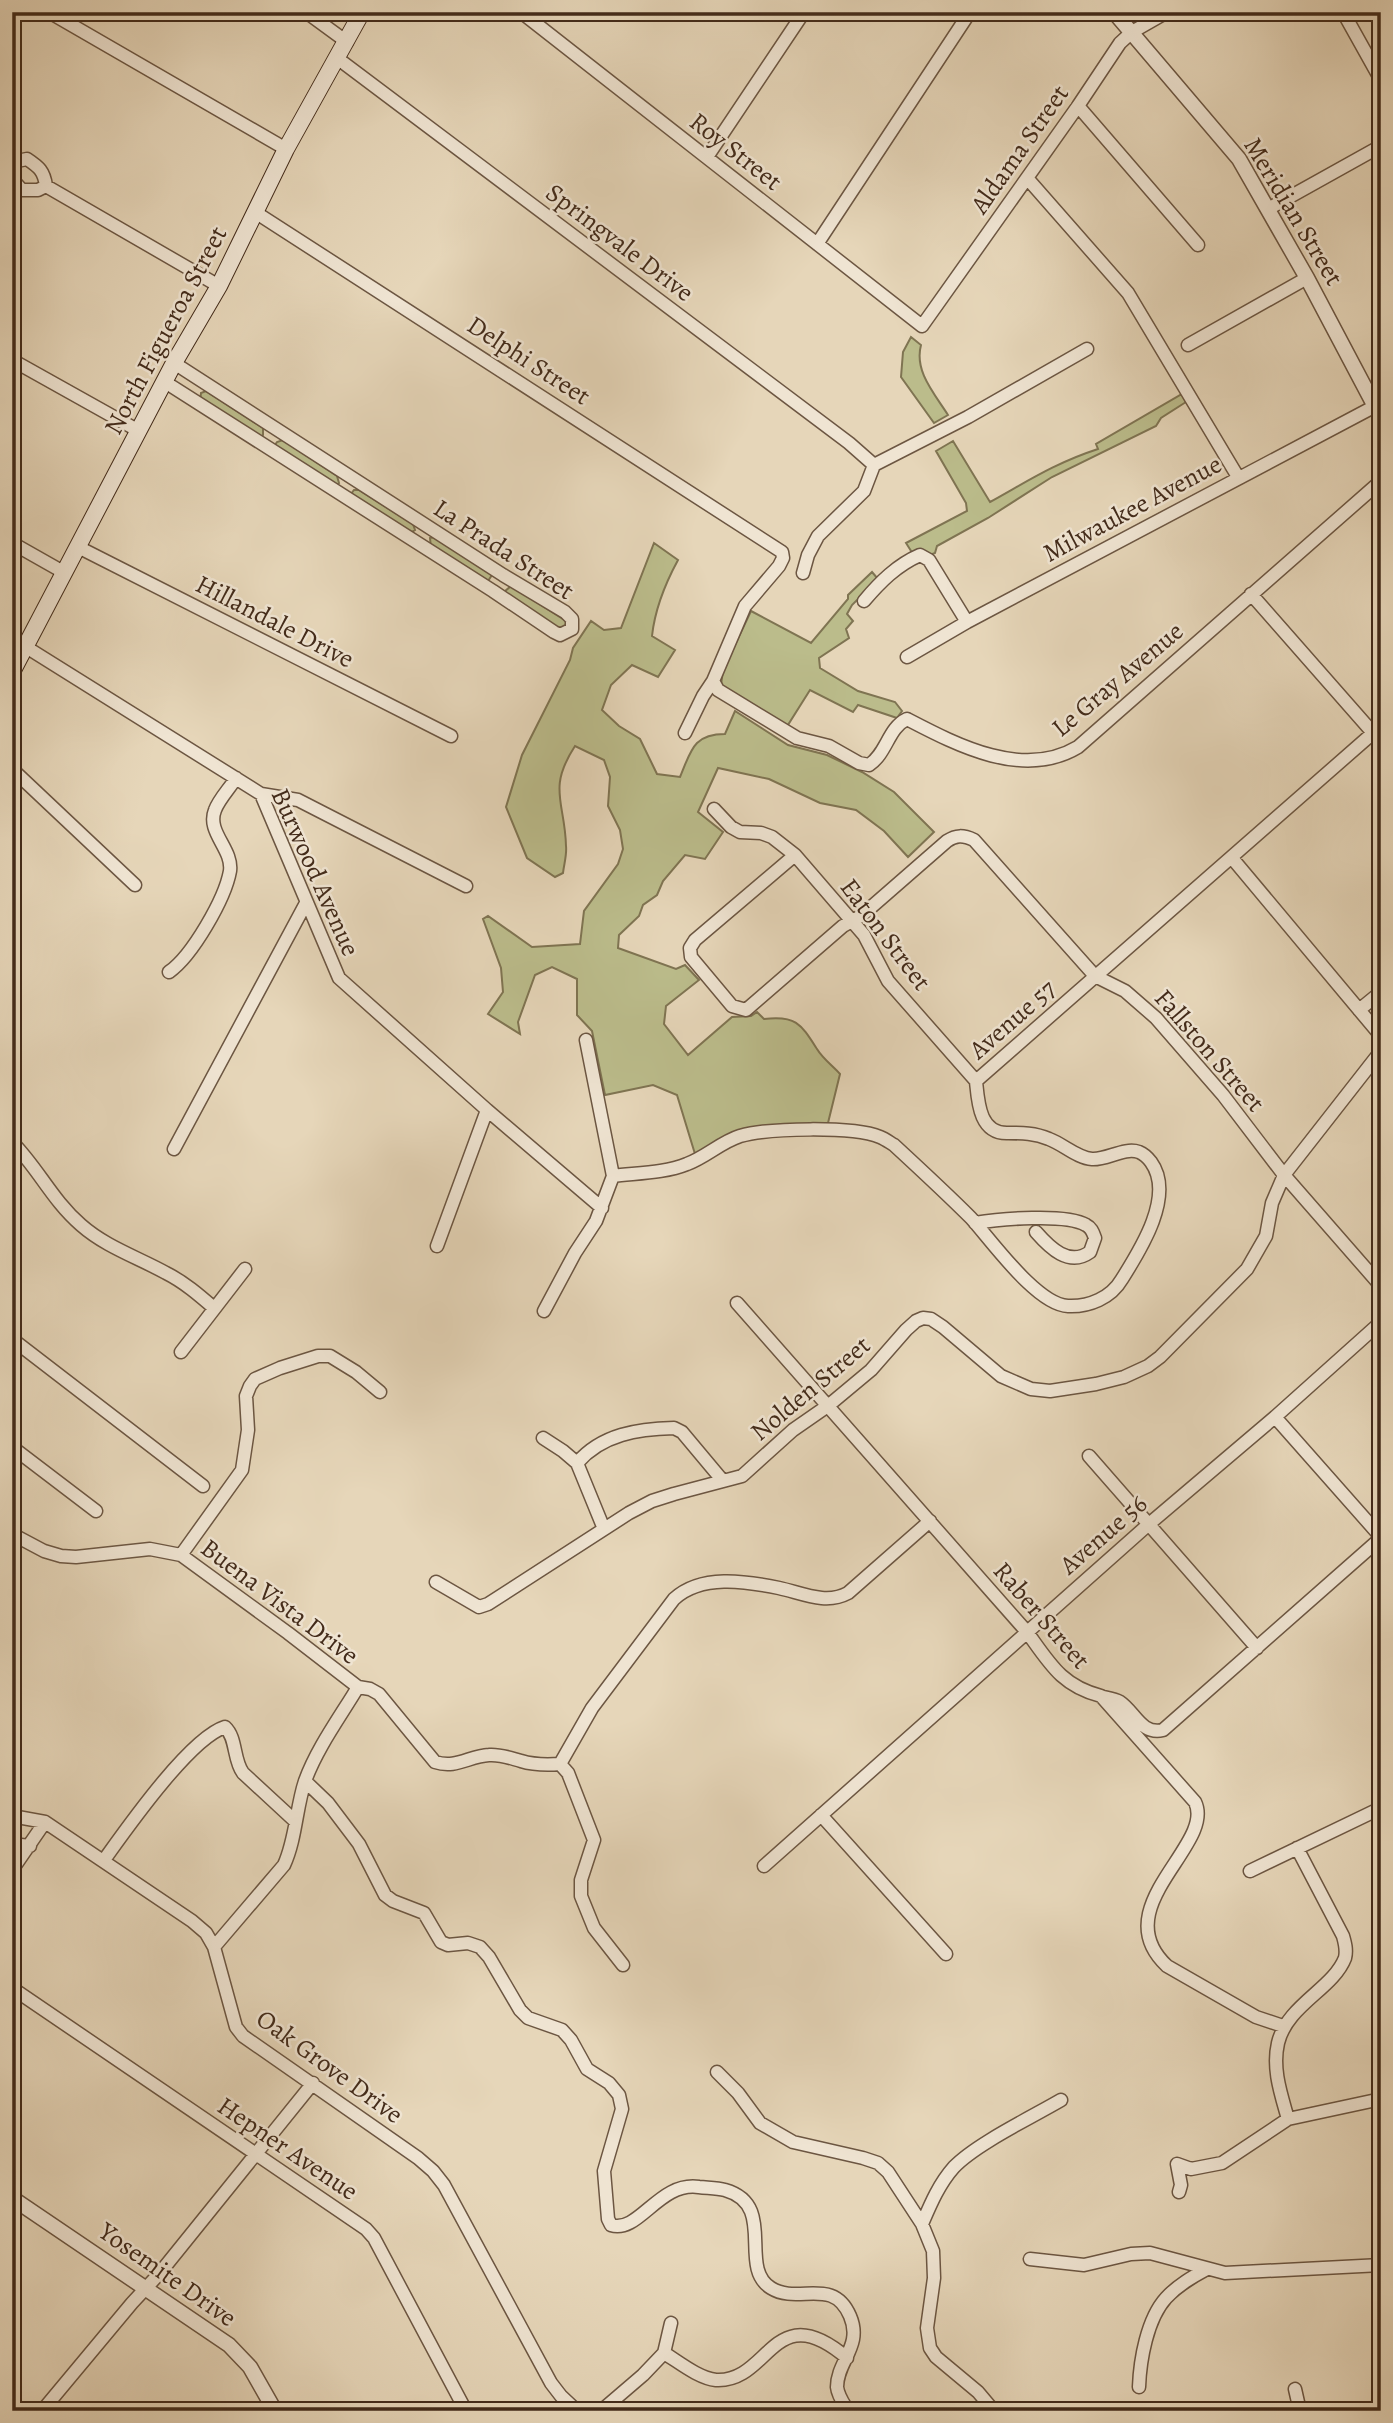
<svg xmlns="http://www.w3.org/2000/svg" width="1393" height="2423" viewBox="0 0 1393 2423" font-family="Alegreya,serif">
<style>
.green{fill:#bbbc8b;stroke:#7f7452;stroke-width:2}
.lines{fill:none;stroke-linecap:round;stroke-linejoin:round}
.minor-casing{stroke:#6c5642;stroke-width:15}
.tertiary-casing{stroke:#6c5642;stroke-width:17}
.secondary-casing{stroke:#432b1a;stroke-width:18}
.minor{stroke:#efe4d2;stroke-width:12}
.tertiary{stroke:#efe4d2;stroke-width:14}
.secondary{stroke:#efe4d2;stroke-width:16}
.labels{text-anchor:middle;stroke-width:5;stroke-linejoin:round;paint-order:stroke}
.street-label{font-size:26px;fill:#432b1a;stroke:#efe4d2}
</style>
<rect width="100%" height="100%" fill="#e6d6b9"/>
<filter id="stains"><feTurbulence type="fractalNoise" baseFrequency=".00286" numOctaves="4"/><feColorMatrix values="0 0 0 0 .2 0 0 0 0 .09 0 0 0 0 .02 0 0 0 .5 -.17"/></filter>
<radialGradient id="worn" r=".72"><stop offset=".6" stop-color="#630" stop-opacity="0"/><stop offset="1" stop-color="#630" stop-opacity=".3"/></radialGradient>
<path class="green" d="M911,337l10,8c-7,26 13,48 27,70l-14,8 -33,-46 2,-25z
M206,391l57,37v7l-3,2 -60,-36 1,-8z
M1182,394l4,8 -25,16 -5,8 -104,51 -64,41 -51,28 -2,7 -5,2 -17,-1 -7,-11 61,-32 -1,-8 -30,-52 17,-10 37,61c38,-21 65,-39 108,-53l-2,-5z
M283,440l54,36 2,7 -3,2 -61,-40 2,-3z
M354,490h5l54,34 2,6 -5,3 -59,-39z
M435,537l57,38 -4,6 -57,-33 -1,-10z
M654,543l24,17c-13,24 -23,48 -26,76l23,14 -17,27 -26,-12 -21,20 -9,25 17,16 21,13 17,35 23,3c11,-26 13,-43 45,-43l10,-23 53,34 39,10 35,17 32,20 40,40 -26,25 -24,-26 -28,-21 -36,-7 -51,-24 -51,-11 -20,44 25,20 -18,27 -20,-4 -22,26 -6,14 -14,10 -4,11 -20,19 -1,13 58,21 9,-4 14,15 -33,26 -2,18 24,31 44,-38 19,-1 6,-4 7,7c32,-4 37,5 53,30 6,10 16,17 23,25l-13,53h-56l-76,27 -18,-59 -24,-10 -48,10 -13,-64 -15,-16v-36l-25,-12 -17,8 -17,47 2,12 -32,-20 15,-22 -2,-24 -18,-49 5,-3 44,31 48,-3 4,-33 34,-47 5,-15 -3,-19 -12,-24 2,-29 -6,-17 -29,-14c-28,43 -10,56 -9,100 1,9 -2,18 -3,27l-8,4 -28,-19 -21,-51 16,-52 48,-95 3,-12 18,-27 13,9 17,-2z
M872,572l6,7 -26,26 -5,9 6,7 -7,8 3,9 -30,20 1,10 38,23 37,11 7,9 -5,7 -39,-13 -5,7 -43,-22 -24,38 -65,-43 2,-15 28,-59 60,32 37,-44v-4z
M511,586l55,35 1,3 -7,6 -56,-38z"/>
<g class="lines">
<defs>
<path id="minor" d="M49,12l237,137
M306,12l41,30
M521,12l401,314 156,-220 42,-63 12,-11 35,-20
M1343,12l38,68
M337,58l512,385 25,22
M1078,106l120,139
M707,157l97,-145
M12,162l15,-3c12,8 17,12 19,27
M1027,178l101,115 110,184
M12,179l10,11h16l8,-4
M46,186l173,100
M1268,209l113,-63
M255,212l527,340 1,6 -4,8 -34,40 -32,75 -10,15 -18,37
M817,244l153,-232
M1188,345l119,-67
M12,360l127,71
M165,382l328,209 61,41 6,3 12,-6v-10l-7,-7 -62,-37 -329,-212
M12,543l53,30
M78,547l373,189
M803,573l5,-18 10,-19 46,-45 10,-26 94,-48 119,-68
M1251,594l130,148
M864,601c16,-19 33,-36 56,-46l9,5 38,62
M26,647l235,147 78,184 148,132 115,98
M907,657l60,-35 414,-219
M713,681l5,9 79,48 32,8 30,17 10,2c18,-12 19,-37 38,-46 50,26 116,61 171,28l303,-266
M12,769l123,116
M261,794l37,6 168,86
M714,809l17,18 9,5 21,1 11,4 23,18 69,80 24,46 88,100
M795,855l-100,85 -5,8 1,9 41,49 14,4 97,-84 18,-10 86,-75c9,-6 16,-6 27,-1l121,136 30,15 31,27 67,77 61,80 97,111
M1232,858l149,178
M169,972c23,-16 56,-73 61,-101 3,-22 -24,-39 -15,-61 4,-11 15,-22 21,-32
M1359,1010l22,-18
M976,1081l405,-355
M12,1142c26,26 40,58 69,83 25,22 56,32 85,48 18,9 33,22 48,35
M174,1149l132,-246
M613,1176c24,-3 52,-3 74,-12 19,-7 34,-22 53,-28 28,-8 113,-10 140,1 5,2 9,5 14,8 26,24 52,48 77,73 20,22 66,87 97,88 21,1 43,-8 54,-27 19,-30 53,-84 29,-117 -3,-4 -7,-8 -12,-10 -15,-5 -32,8 -47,7 -15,-1 -29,-15 -43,-20 -14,-6 -27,-6 -41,-6 -29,1 -30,-32 -32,-52
M975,1223c24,-4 91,-10 111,2 6,3 7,8 9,13l-5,14c-21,15 -40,-4 -54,-20
M437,1246l50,-136
M737,1303l290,329c23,32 35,54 74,64l94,106c21,43 -91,105 -28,164l89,51 27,9
M544,1311l31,-58 21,-32 17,-45 -27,-136
M12,1339l191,147
M181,1352l64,-83
M1275,1417l106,120
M543,1438l20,13 14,12 27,66
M12,1447l84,64
M1089,1456l168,192
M577,1463c25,-29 61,-34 97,-35l8,4 41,49
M12,1534l32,17 17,5 15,1 74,-8 31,6 107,78 70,54
M181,1555l61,-85 6,-40 -2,-34 4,-10 5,-7 25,-11 38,-12h12l26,16 24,20
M436,1582l43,25 9,-3 141,-91 23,-12 22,-7 68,-18 51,-46 36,-25 42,-35 35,-40 10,-9 7,-3 8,1 12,8 58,49 30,13 19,2 46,-7 28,-7 24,-11 12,-9 87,-88 19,-33 6,-33 12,-28 97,-124
M358,1687l12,2 9,5 56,68c21,7 34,-6 54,-7 11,-1 21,3 32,6 13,4 26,4 39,3l32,-56 82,-109c27,-25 71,-18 105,-11 23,5 47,17 69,5l82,-72
M1103,1697c5,1 12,2 17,5 15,10 21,33 43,28l218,-192
M560,1764l8,9 26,67 -13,40v16l13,32 29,37
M305,1781l23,22 31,41 26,51 8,6 31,12 17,29 7,3 20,-2 12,4 9,10 31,53 8,8 34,12 9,10 16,29 22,14 10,12 3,14 -18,62 4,48 3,6c28,9 48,-44 88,-38 8,1 18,1 26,3 53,15 12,77 46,98 27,17 62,-12 79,28 13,30 -13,45 -13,71 1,9 7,17 11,24
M821,1815l125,139
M12,1816l33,6 147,99 14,12 8,14 22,80 7,9 175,122 15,13 11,14 107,198 10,13 16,15
M12,1844l18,2
M104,1860c23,-32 86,-122 121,-133 12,11 8,33 18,46l52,48
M764,1866l385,-342 126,-107 106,-95
M12,1870l33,-48
M1250,1871l131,-63
M214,1947l70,-82c12,-26 12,-57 21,-84 12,-33 35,-64 53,-94
M12,1988l354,241 8,9 92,173
M717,2072l21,21 22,30 33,19 70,16 15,5 10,9 34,52 11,27 1,27 -7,50 3,20 6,9 42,35 16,19
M1288,2119c-7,-25 -16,-50 -10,-76 9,-38 55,-54 67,-85 2,-8 0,-15 -2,-22l-46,-88
M1179,2192l2,-7 -4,-21 14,5 31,-6 66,-44 93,-20
M922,2224c9,-21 17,-40 32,-57 22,-23 78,-50 107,-67
M1030,2259l54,6 47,-11 19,-1 75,20 156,-8
M664,2353l7,-30
M1139,2387c1,-27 8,-68 27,-89 12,-13 26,-21 41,-29
M1295,2389l5,22
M12,2404l9,7
M42,2411l90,-108 27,-29 154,-191
M601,2411l42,-36 21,-22c15,9 34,25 52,27 54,3 57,-85 131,-22"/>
<path id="tertiary" d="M1114,12l125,147 68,119 74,140
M12,2198l217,147 21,22 25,44"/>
<path id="secondary" d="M12,672l162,-309 45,-77 67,-137 76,-137"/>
</defs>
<use href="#minor" class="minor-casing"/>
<use href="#tertiary" class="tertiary-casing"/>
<use href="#secondary" class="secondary-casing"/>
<use href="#minor" class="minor"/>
<use href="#tertiary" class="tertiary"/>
<use href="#secondary" class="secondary"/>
</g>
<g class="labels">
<g class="street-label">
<text transform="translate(1019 149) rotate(-55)" y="9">Aldama Street</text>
<text transform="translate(736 151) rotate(38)" y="9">Roy Street</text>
<text transform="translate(1294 211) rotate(59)" y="9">Meridian Street</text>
<text transform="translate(620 242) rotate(37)" y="9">Springvale Drive</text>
<text transform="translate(165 330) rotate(-62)" y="9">North Figueroa Street</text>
<text transform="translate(529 360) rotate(33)" y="9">Delphi Street</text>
<text transform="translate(1132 508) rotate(-28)" y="9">Milwaukee Avenue</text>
<text transform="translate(504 549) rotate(33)" y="9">La Prada Street</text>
<text transform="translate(275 621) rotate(27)" y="9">Hillandale Drive</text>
<text transform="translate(1117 679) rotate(-40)" y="9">Le Gray Avenue</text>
<text transform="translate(316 872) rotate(66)" y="9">Burwood Avenue</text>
<text transform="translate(886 934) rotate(53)" y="9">Eaton Street</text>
<text transform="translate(1012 1019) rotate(-41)" y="9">Avenue 57</text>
<text transform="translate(1210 1050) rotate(49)" y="9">Fallston Street</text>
<text transform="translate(810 1388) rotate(-40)" y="9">Nolden Street</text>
<text transform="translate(1103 1534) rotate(-41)" y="9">Avenue 56</text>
<text transform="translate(280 1601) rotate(37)" y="9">Buena Vista Drive</text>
<text transform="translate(1042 1615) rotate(49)" y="9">Raber Street</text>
<text transform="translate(330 2066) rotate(36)" y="9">Oak Grove Drive</text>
<text transform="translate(288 2148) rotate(34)" y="9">Hepner Avenue</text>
<text transform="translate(168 2274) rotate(35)" y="9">Yosemite Drive</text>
</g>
</g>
<rect width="1393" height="2423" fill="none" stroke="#e6d6b9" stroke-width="42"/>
<rect x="14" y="14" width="1365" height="2395" fill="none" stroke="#432b1a" stroke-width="3.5"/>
<rect x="21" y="21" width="1351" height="2381" fill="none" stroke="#432b1a" stroke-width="2"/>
<rect width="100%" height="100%" filter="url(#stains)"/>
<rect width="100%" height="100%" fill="url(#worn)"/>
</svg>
